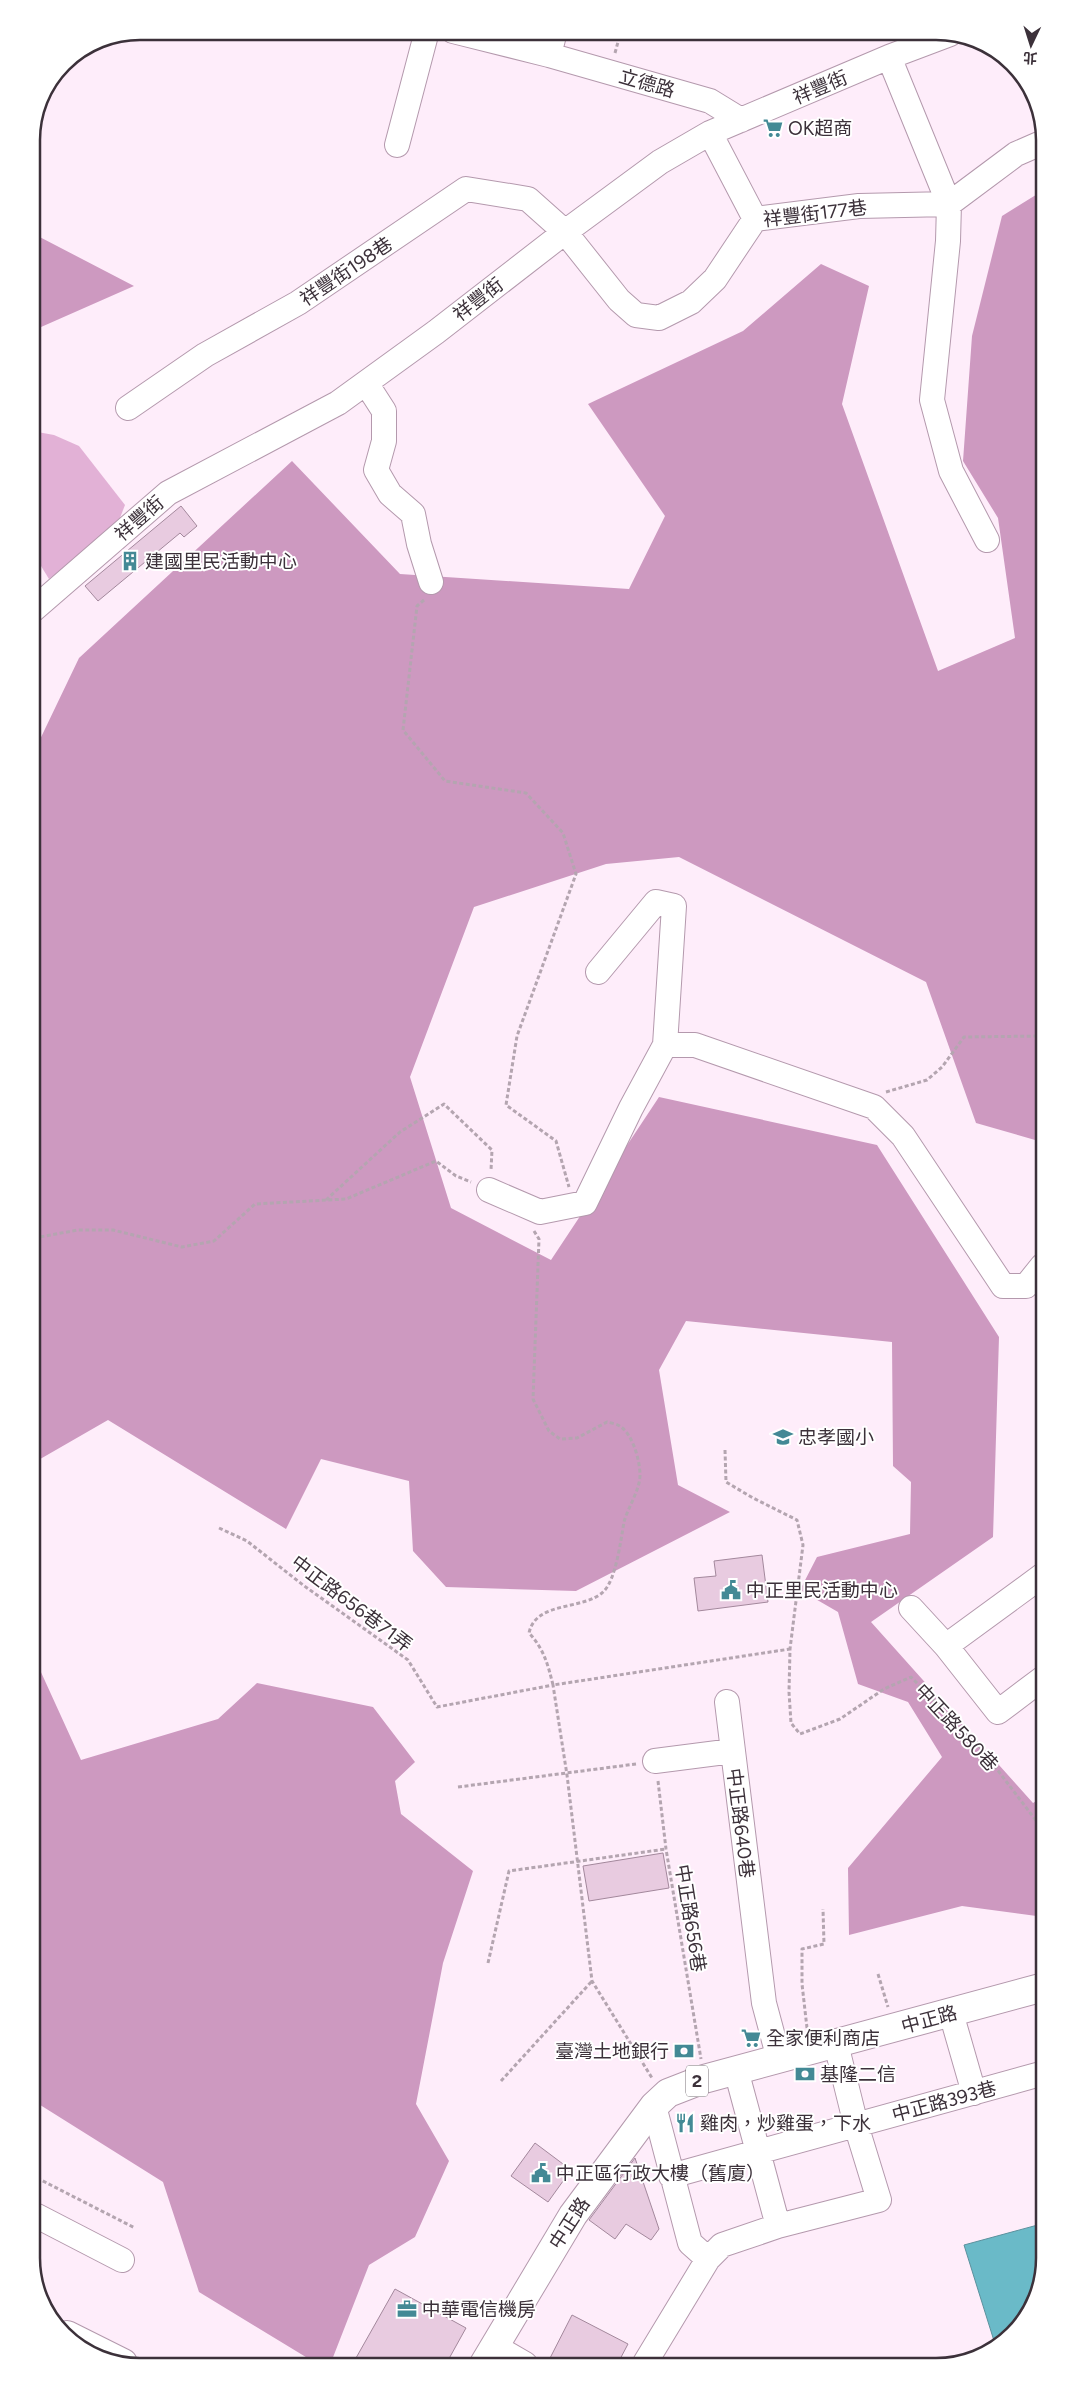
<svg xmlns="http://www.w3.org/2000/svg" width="1076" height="2398" viewBox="0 0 1076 2398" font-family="Figtree,'Noto Sans TC',sans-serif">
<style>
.green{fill:#e2b1d6}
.forest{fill:#cd99c0}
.water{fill:#6abac8;stroke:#5c919d}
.building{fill:#e8cbe0;stroke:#a3889c}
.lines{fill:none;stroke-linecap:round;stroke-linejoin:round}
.minor-casing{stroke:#b499ad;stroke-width:26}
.major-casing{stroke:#b499ad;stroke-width:30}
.path{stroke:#b4a5b0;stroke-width:3;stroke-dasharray:4 2.5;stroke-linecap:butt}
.minor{stroke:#fff;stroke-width:24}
.major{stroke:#fff;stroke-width:28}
.labels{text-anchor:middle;stroke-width:4;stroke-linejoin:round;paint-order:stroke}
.shield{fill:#fff;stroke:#766f75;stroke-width:1}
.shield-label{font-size:18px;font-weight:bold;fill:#3c313a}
.street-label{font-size:19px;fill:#3c313a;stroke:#fff}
.poi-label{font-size:19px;fill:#3c313a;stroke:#fff;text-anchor:start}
.rim{fill:none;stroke:#3c313a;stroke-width:2.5}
</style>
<rect width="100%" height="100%" fill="#feedfa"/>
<path class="green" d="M32,431l22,4 25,11 46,59 -9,23 -67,51 -16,-26z"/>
<path class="forest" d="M1039,193l3,949 -66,-19 -50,-141 -247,-125 -73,7 -132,43 -64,170 41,131 100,52 108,-163 218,48 122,192 -6,200 -122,85 162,181 10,-6 1,120 -82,-11 -113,29 -1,-67 94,-111 -34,-55 -50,-18 -20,-72 -38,-22 17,-33 93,-23 1,-52 -18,-16 -1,-124 -206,-21 -27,49 19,115 52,27 -154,79 -130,-4 -33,-36 -4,-70 -88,-22 -35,70 -178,-109 -73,42 -2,-708 46,-96 213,-197 108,113 229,15 36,-73 -77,-112 155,-73 78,-67 48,22 -27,118 96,267 77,-33 -17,-120 -35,-57 9,-125 30,-120z
M32,233l102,53 -102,45z
M35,1659l46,101 137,-41 39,-36 116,24 42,55 -20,19 6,33 72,57 -30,92 -27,141 33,57 -34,76 -46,28 -39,100h-11l-120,-73 -36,-110 -126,-79z"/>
<path class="water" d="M1045,2223v36l-22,65 -28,20 -31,-99z"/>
<path class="building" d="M181,506l16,20 -13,11 -4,-4 -82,68 -13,-15z
M762,1555l6,47 -70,9 -4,-33 22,-2 -2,-15z
M663,1853l6,35 -80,13 -6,-35z
M535,2143l36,27 -23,32 -37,-26z
M635,2158l24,71 -8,11 -25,-16 -11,15 -26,-19z
M395,2289l71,39 -20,36 -94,1z
M572,2315l56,29 -10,19 -71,1z"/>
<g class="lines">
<defs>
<path id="minor" d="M453,31l96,24 161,46 31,19
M549,55l6,-24
M889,57l60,147 -1,37 -16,159 19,71 36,69
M710,133l45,86
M397,145l30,-114
M366,383l18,28v30l-8,29 14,24 23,20 6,30 12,38
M128,408l77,-53 93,-52 168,-114 62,10 37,33 54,68 17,15 23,3 32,-16 24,-23 40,-60 104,-13 90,-2 67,-50 23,-10
M33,610l135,-117 170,-90 98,-71 129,-100 95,-70 50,-29 179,-76 61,-23
M598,972l58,-70 18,4 -9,139h30l179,62 29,29 100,150h23l16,-20
M489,1190l51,22 45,-9 46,-95 34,-63
M911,1608l35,38 52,66 45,-34
M946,1646l97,-71
M727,1702l6,49
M655,1761l78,-10 31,252 15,56
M951,2013l23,80
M736,2070l42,156
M671,2176l373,-103
M37,2216l85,44
M708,2259l14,-14 56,-19 101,-26 -23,-75 -20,-81
M494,2346l31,18
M645,2363l63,-104 -18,-16 -36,-137"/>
<path id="major" d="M67,2335l56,28
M484,2364l89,-149 81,-109 14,-13 36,-14 340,-92"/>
</defs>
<use href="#minor" class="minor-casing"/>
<use href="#major" class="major-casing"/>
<path class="path" d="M615,53l6,-22
M424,600l-7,6 -14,124 42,51 81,12 37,40 13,41 -59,162 -11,69 50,36 13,46
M886,1092l41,-12 15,-13 22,-30 77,-1
M326,1200l74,-68 44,-28 48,46 -1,20
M534,1231l5,8 -6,160 16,32 11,8 17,-1 30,-16c4,1 11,2 14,5 12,8 19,34 19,48 0,15 -12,32 -16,47 -3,17 -8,57 -20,69 -19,20 -68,9 -75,42 15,16 19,32 24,52l237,-36
M34,1238l44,-8h35l69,17 32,-6 41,-37 91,-5 90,-38 20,15 15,6
M725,1450l1,32 27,16 44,22 6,25 -13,104 -1,43 2,31 9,11 40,-15 44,-30 27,-12 69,70 64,84
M219,1528l28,13 56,44 105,75 29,47 116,-22 14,90 25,206 60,97
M658,1781l8,68 35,210
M458,1787l178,-23
M488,1963l21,-92 157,-22
M878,1974l10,33
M807,2028l-5,-44v-35l22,-5 -1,-35
M501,2081l91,-100
M37,2178l98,50"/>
<use href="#minor" class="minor"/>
<use href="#major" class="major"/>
</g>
<defs>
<symbol id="supermarket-bare" viewBox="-9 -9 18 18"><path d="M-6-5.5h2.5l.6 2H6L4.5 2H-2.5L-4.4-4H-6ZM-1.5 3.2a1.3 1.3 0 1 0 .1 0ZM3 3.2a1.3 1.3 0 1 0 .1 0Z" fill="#438995" stroke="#fff" stroke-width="2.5" paint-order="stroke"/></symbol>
<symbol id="building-bare" viewBox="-9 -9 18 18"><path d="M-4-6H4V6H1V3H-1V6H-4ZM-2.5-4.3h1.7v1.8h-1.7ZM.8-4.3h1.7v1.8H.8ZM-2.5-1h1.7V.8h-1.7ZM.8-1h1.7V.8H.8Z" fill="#438995" stroke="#fff" stroke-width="2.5" paint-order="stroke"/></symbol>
<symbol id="school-bare" viewBox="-9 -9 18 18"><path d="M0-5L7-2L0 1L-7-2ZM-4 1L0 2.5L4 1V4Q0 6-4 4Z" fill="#438995" stroke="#fff" stroke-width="2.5" paint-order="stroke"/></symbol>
<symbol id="civic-bare" viewBox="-9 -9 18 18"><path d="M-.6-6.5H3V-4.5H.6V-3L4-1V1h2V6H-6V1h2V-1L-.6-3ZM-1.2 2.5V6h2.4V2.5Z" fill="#438995" stroke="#fff" stroke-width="2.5" paint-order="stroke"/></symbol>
<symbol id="bank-bare" viewBox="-9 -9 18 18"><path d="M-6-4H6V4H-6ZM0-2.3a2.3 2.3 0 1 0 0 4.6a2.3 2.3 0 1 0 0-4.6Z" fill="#438995" stroke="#fff" stroke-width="2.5" paint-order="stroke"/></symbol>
<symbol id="restaurant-bare" viewBox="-9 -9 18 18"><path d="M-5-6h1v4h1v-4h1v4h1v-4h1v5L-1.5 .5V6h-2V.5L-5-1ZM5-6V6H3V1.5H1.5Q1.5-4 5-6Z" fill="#438995" stroke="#fff" stroke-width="2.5" paint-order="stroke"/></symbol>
<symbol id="office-bare" viewBox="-9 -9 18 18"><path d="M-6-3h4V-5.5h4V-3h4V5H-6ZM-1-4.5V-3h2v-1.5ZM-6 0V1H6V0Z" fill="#438995" stroke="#fff" stroke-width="2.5" paint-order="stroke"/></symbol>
</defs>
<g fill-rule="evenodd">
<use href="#supermarket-bare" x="759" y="114" width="28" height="28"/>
<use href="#building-bare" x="116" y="547" width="28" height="28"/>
<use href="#school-bare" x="769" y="1423" width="28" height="28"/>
<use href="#civic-bare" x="717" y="1576" width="28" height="28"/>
<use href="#supermarket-bare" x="737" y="2024" width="28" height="28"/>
<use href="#bank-bare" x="670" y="2037" width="28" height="28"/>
<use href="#bank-bare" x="791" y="2060" width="28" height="28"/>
<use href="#restaurant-bare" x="671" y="2109" width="28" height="28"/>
<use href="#civic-bare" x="527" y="2159" width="28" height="28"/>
<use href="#office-bare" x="393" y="2295" width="28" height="28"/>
</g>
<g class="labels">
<rect class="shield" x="686" y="2065.5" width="22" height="31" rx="4"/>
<g class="shield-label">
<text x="697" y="2087">2</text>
</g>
<g class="street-label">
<text transform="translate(647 83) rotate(16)" y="7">立德路</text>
<text transform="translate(820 87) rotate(-23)" y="7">祥豐街</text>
<text transform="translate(815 213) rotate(-7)" y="7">祥豐街177巷</text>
<text transform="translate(346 271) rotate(-34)" y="7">祥豐街198巷</text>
<text transform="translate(478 299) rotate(-38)" y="7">祥豐街</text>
<text transform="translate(139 518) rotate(-41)" y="7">祥豐街</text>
<text transform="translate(352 1603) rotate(37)" y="7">中正路656巷71弄</text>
<text transform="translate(957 1727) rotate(47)" y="7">中正路580巷</text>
<text transform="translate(741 1823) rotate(83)" y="7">中正路640巷</text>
<text transform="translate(691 1918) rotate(81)" y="7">中正路656巷</text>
<text transform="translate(929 2019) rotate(-15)" y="7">中正路</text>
<text transform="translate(944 2101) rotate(-15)" y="7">中正路393巷</text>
<text transform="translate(569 2223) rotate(-57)" y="7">中正路</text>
</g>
<g class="poi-label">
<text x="788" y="135">OK超商</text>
<text x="145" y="568">建國里民活動中心</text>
<text x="798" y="1444">忠孝國小</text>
<text x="746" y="1597">中正里民活動中心</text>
<text x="766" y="2045">全家便利商店</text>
<text x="669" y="2058" text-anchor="end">臺灣土地銀行</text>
<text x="820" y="2081">基隆二信</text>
<text x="700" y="2130">雞肉，炒雞蛋，下水</text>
<text x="556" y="2180">中正區行政大樓（舊廈）</text>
<text x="422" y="2316">中華電信機房</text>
</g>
</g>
<path d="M0 0H1076V2398H0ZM140 40H936A100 100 0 0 1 1036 140V2258A100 100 0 0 1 936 2358H140A100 100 0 0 1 40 2258V140A100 100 0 0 1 140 40Z" fill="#fff" fill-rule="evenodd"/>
<path class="rim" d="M140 40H936A100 100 0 0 1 1036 140V2258A100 100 0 0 1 936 2358H140A100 100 0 0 1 40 2258V140A100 100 0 0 1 140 40Z"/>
<g transform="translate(1031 45) rotate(184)" stroke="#ffffff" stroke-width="4" paint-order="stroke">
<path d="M0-4L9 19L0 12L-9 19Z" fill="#3c313a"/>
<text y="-8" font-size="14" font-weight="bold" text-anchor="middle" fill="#3c313a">北</text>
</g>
</svg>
